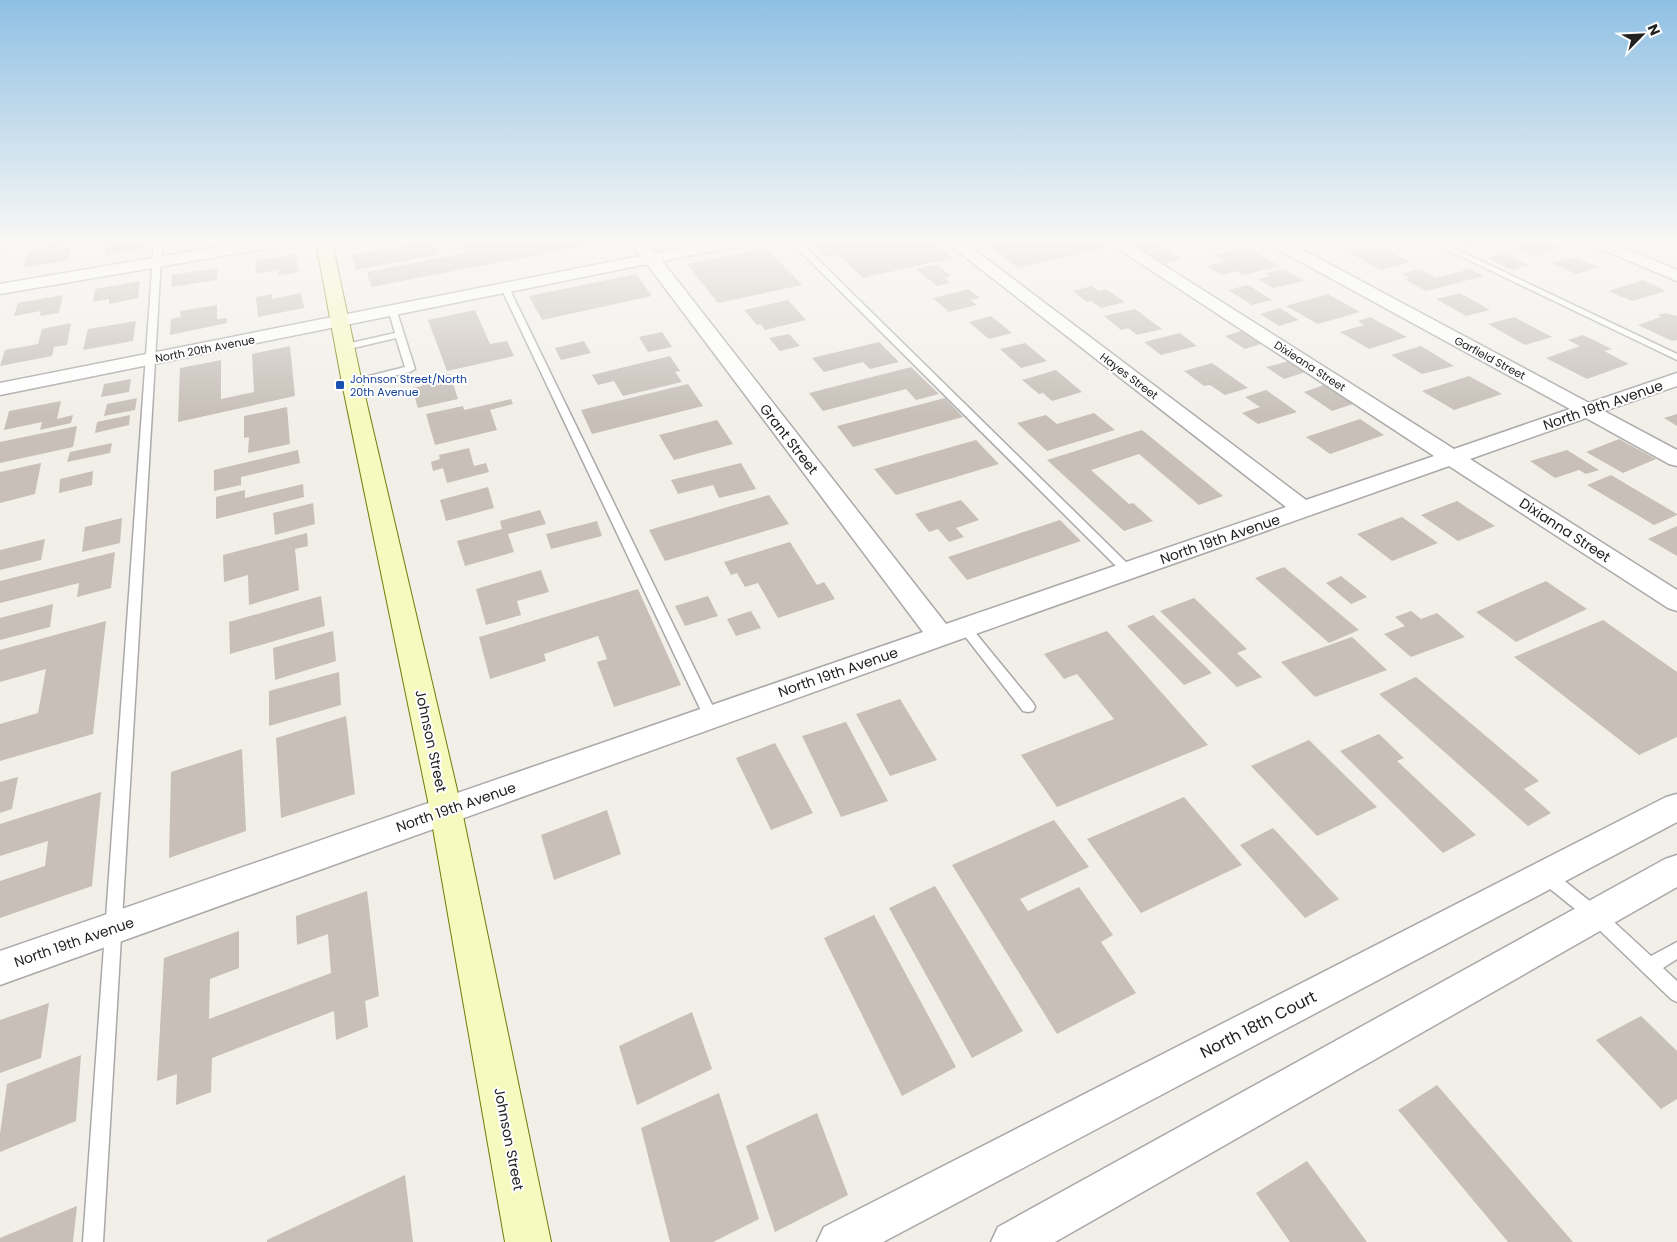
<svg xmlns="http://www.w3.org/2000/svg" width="1677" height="1242" viewBox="0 0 1677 1242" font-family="Poppins,sans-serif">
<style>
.building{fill:#c7bfb8}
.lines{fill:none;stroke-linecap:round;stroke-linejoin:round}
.lane-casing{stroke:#a9a9a9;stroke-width:3}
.street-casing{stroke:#a9a9a9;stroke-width:3}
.secondary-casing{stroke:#707d05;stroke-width:2}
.lane{fill:#fff;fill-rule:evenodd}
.street{fill:#fff;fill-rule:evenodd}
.secondary{fill:#f7fabf;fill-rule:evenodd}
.transit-dot{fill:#1a4fb4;stroke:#fff;stroke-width:2}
.labels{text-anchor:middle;stroke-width:4;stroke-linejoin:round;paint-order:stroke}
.far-street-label{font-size:11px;fill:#222;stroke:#fff}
.far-transit-label{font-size:11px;fill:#164399;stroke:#fff;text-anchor:start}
.street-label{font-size:14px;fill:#222;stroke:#fff}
.near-street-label{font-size:16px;fill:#222;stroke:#fff}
</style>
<rect width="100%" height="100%" fill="#f2efe9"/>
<path class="building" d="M45,242h17l-1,6 11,-2 -3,14 -46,8 5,-16 14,-2z
M107,242h39v6l-41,7z
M360,242h24v1l-23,4z
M424,242h11l5,12 -84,16 -4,-15z
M461,242h132l1,2 -223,43 -4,-15 99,-19z
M811,242h122l19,16 -89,20 -25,-24 -12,3z
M1001,242h100l8,5 -91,21 -30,-23z
M1154,242l28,17 -20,5 -29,-18z
M1454,242h23l4,2 -15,4z
M1513,242h35l14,6 -28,8 -18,-8 7,-1z
M1378,246l33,16 -30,8 -32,-17z
M1245,247l35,19 -37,9 -7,-4 -14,4 -15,-9 18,-5 -12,-6z
M766,248l36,37 -84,18 -31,-39z
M296,254l3,18 -20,4 -1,-6 -22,4 -1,-13z
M1505,254l25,11 -18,5 -25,-12z
M1575,257l24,10 -23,7 -24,-11z
M936,264l15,12 -7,2 6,5 -13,3 -21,-17z
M217,268v12l-46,7 1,-12z
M1284,269l20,12 -31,7 -15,-9 13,-3 -6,-3z
M1420,269l16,9 34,-9 14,7 -58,15 -22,-12 5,-1 -8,-4z
M636,274l16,22 -110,24 -13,-24z
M1643,280l23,11 -34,10 -24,-10z
M140,281l-2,17 -29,6v-5l-16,3 2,-13z
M1248,285l24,15 -20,5 -24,-15z
M1092,286l6,5 8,-2 19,13 -24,6 -10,-7 -4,1 -14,-11z
M969,289l11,9 -10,2 7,5 -28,7 -16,-14z
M301,293l3,15 -46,9 -2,-20 16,-3v5z
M1460,293l30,17 -24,6 -30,-17z
M1328,294l32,18 -42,12 -32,-18z
M63,295l-4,18 -19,3 1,-5 -27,5 4,-13z
M788,300l18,20 -41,10 -4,-6 -4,1 -13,-15z
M217,305v14l10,-1v5l-57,12 1,-16 10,-2 -1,-6z
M1280,308l19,12 -20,6 -19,-12z
M1135,309l27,20 -25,6 -9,-7 -7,2 -17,-14z
M475,310l15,34 17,-3 7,15 -67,15 -19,-51z
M1665,313l12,3v24l-5,1 -34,-16 23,-8 -3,-2z
M991,316l21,17 -23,6 -20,-17z
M1370,317l37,20 -38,12 -29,-17 24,-7 -6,-4z
M1514,317l38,20 -27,8 -37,-21z
M136,321l-3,20 -50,9 5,-21z
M71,323l-4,22 -13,2 -2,9 -52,10 5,-16 33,-6 4,-15z
M1241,331l20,13 -16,5 -20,-13z
M662,332l10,15 -24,5 -9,-15z
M1180,333l17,13 -36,9 -17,-13z
M789,334l11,12 -20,5 -11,-13z
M1583,335l29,14 -8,2 25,13 -42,15 -41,-21 34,-12 -12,-6z
M584,341l7,12 -30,7 -6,-12z
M879,342l20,20 -29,7 -7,-7 -39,10 -12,-14z
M1025,343l22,18 -26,7 -21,-19z
M290,346l5,50 -117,26 2,-54 41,-8v39l33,-7 -2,-38z
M1421,346l33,20 -32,8 -31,-19z
M670,356l10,15 -5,1 7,10 -59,14 -9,-15 -16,4 -6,-10z
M1289,361l17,11 -22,7 -18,-12z
M1212,363l36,25 -23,7 -15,-10 -6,1 -20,-15z
M911,367l28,27 -23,6 -10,-11 -83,22 -14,-18z
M1056,370l26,22 -30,9 -9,-8 -4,1 -17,-14z
M450,374l8,25 -40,9 -6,-20 10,-2 -2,-5z
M1469,376l33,18 -48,16 -32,-19z
M131,379l-2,13 -28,5 3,-13z
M688,384l15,22 -111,28 -11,-24z
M1324,385l29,19 -21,7 -28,-19z
M1266,390l31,22 -39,12 -16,-11 18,-6 -15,-10z
M137,398l-2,12 -31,6 3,-12z
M945,398l18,19 -110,30 -16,-21z
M511,399l2,5 -23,6 7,20 -62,15 -9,-31 37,-8 1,4z
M61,401l-4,18 16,-4 -2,8 -31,7 2,-8 -38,8 5,-19z
M287,407l3,37 -42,9 1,-16 -5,1v-22z
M1094,413l21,17 -68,21 -30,-28 29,-8 11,9z
M1677,414v12l-13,-8z
M130,415l-1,10 -34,8 2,-11z
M1360,419l24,16 -54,19 -24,-17z
M717,420l16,24 -59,16 -15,-25z
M77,426l-4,21 -73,16v-21z
M1142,430l81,66 -24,9 -60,-51 -48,16 38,34 4,-1 20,18 -29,10 -77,-71z
M1619,439l37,20 -33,14 -37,-21z
M976,440l23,24 -103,31 -22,-26z
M112,443l-2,10 -43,9 3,-10z
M469,448l5,18 12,-3 3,9 -42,11 -4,-15 -10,3 -2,-9 9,-3 -1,-4z
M298,450l2,13 -59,14v8l-27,6v-21z
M1567,450l32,20 -13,4 -7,-4 -24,8 -25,-17z
M41,463l-6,31 -35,9v-31z
M741,463l15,26 -37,9 -6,-13 -35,9 -7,-14z
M93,471l-1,14 -33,8 1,-14z
M1611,475l66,39v1l-23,10 -67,-40z
M303,484l1,13 -88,22v-22l29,-7v8z
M488,487l6,21 -48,13 -6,-21z
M769,495l20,29 -124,37 -16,-31z
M961,500l18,20 -23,8 8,9 -15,5 -11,-13 -9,3 -14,-18z
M1457,501l38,25 -37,15 -37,-26z
M313,503l2,21 -40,11 -2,-22z
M540,510l6,14 -38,10 6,18 -49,14 -8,-25 45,-12 -2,-8z
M1402,517l36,26 -46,18 -35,-27z
M122,518l-2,25 -38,9 3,-25z
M1060,520l21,21 -114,39 -19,-23z
M597,521l5,15 -51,13 -5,-15z
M1677,526v30l-29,-17z
M307,533l1,13 -13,3 4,41 -50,15 -1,-30 -24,7 -1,-27z
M45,539l-4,21 -41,10v-20z
M790,542l27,43 7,-3 11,17 -57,19 -20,-35 -13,4 -8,-14 -6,2 -7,-13z
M115,552l-4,36 -34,9 2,-14 -79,20v-22z
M1284,567l75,63 -30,13 -74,-65z
M541,570l8,22 -32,9 4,14 -35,10 -10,-36z
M1341,576l26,21 -16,7 -25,-21z
M1546,581l41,28 -71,33 -40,-30z
M638,589l43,96 -67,22 -17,-45 10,-3 -9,-23 -54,18 2,7 -56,18 -11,-42z
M321,596l4,30 -95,28 -1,-32z
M708,596l10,20 -33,10 -10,-20z
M1194,598l53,51 -10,4 25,24 -25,10 -77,-76z
M53,604l-3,23 -50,13v-22z
M751,611l10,17 -25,8 -9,-17z
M1411,611l10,8 16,-6 28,24 -54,20 -27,-23 21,-8 -10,-9z
M1153,615l59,58 -28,12 -57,-59z
M1603,620l74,52v65l-38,18 -125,-98z
M106,621l-13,113 -93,27v-37l38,-11 8,-44 -46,13v-32z
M333,631l3,30 -61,19 -2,-32z
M1107,631l101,114 -151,62 -36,-52 93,-36 -37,-45 -13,5 -20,-25z
M1352,637l35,33 -72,27 -34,-35z
M339,672l2,33 -72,21v-35z
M1416,677l123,104 -15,8 27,24 -23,13 -149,-132z
M900,699l37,61 -47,16 -34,-62z
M346,716l9,78 -74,24 -5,-80z
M846,722l42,79 -47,16 -39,-81z
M1379,734l25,24 -7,3 79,74 -33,18 -103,-102z
M1309,740l68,67 -60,29 -66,-70z
M775,743l38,70 -42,17 -35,-72z
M242,749l4,82 -77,27 2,-86z
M18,777l-6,32 -12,4v-31z
M101,792l-9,94 -92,32v-37l45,-15 3,-25 -48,15v-32z
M1184,797l58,68 -101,48 -54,-74z
M607,810l14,44 -67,26 -13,-45z
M1054,820l35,47 -69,32 8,12 51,-24 34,48 -12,7 35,51 -79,41 -105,-169z
M1273,828l66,71 -34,19 -65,-73z
M935,886l88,145 -51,27 -83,-150z
M367,891l12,105 -14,5 3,26 -32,13 -2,-29 -122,47 -1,34 -35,13 1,-31 -20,7 7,-123 75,-27v37l-29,11 -1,40 122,-46 -3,-39 -31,11 -1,-29z
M874,915l82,152 -54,29 -78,-158z
M49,1003l-8,55 -41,15v-53z
M692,1012l20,57 -75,36 -18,-59z
M1641,1016l36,35v48l-16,10 -65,-69z
M81,1055l-5,66 -76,31v-18l7,-50z
M1437,1085l136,157h-65l-110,-132z
M719,1093l40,126 -46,23h-43l-29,-114z
M817,1113l31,82 -73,37 -29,-86z
M1307,1161l60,81h-77l-34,-49z
M405,1175l8,67h-146v-2z
M77,1206l-4,36h-73v-4z"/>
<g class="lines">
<defs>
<path id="lane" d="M154,242h8l-59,1000h-20z
M791,242h9l332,326 2,3 -2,3h-8z
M1431,242h10l236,112v6z
M502,286l7,2 209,429 -2,4 -5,1 -5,-1 -2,-4 -203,-429z
M393,309l4,3 18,57 -5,3 -58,14 -3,-1v-4l56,-14 -9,-29 -51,12 -4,-3 1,-2 53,-12 -6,-21z
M965,623l4,2 64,78 2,4 -2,4 -5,1 -5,-1 -62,-80 -2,-3 2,-3z
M1545,868l6,2 51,41 49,45 26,-14v17l-14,9 14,13v21l-6,-3 -81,-78 -51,-41 -2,-5 2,-5z"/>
<path id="street" d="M0,242h9l-3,7 -6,2z
M246,242h37l-2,3 -6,2 -275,47v-10z
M630,242h16l9,11 54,-11h33l-2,3 -6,2 -72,14 284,363 340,-117 -340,-265h18l342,258 128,-44 -326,-214h19l327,207 116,-40 -300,-164 -2,-3h20l301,161 88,-30v13l-73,25 73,39v16l-8,-2 -83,-46 -116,41 207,131v21l-9,-3 -219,-142 -499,177 -950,342v-34l923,-319 -276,-368 -647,131v-12l640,-127z
M1589,242h22l66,28v11l-86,-36z
M1677,794v28l-794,420h-66l7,-15 842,-430z
M1677,855v32l-622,355h-64l7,-15 667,-368z"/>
<path id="secondary" d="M316,242h16l30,141 100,428 89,431h-46l-75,-431 -88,-428z"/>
</defs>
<use href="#lane" class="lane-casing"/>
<use href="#street" class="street-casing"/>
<use href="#secondary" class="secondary-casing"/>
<use href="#lane" class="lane"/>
<use href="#street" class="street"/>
<use href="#secondary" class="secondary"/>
</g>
<linearGradient id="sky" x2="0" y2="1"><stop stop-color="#8fc0e4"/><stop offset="0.58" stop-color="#f9f8f5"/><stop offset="1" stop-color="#f9f8f5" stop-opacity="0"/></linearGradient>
<rect width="1677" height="416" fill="url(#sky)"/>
<rect class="transit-dot" x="335" y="380" width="10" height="10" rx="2.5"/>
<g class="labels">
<g class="far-street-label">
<text transform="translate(205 349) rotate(-11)" y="4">North 20th Avenue</text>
<text transform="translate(1490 358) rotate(28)" y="4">Garfield Street</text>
<text transform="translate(1310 366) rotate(33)" y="4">Dixieana Street</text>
<text transform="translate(1129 376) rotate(37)" y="4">Hayes Street</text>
</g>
<g class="far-transit-label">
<text x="350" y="383">Johnson Street/North<tspan x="350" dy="13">20th Avenue</tspan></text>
</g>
<g class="street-label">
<text transform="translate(1603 405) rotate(-19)" y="5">North 19th Avenue</text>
<text transform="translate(789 439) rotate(52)" y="5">Grant Street</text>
<text transform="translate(1565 530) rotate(33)" y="5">Dixianna Street</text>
<text transform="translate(1220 539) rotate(-19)" y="5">North 19th Avenue</text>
<text transform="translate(838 672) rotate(-19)" y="5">North 19th Avenue</text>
<text transform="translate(431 741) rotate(78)" y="5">Johnson Street</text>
<text transform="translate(456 807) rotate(-19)" y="5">North 19th Avenue</text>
<text transform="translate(74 942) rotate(-19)" y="5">North 19th Avenue</text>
<text transform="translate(509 1139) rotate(79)" y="5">Johnson Street</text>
</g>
<g class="near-street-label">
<text transform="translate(1258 1024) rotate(-27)" y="6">North 18th Court</text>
</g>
</g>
<g transform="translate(1642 35) rotate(66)" stroke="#ffffff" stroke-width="4" paint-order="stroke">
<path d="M0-4L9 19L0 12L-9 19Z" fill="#222222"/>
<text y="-8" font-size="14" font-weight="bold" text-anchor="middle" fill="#222222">N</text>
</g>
</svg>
